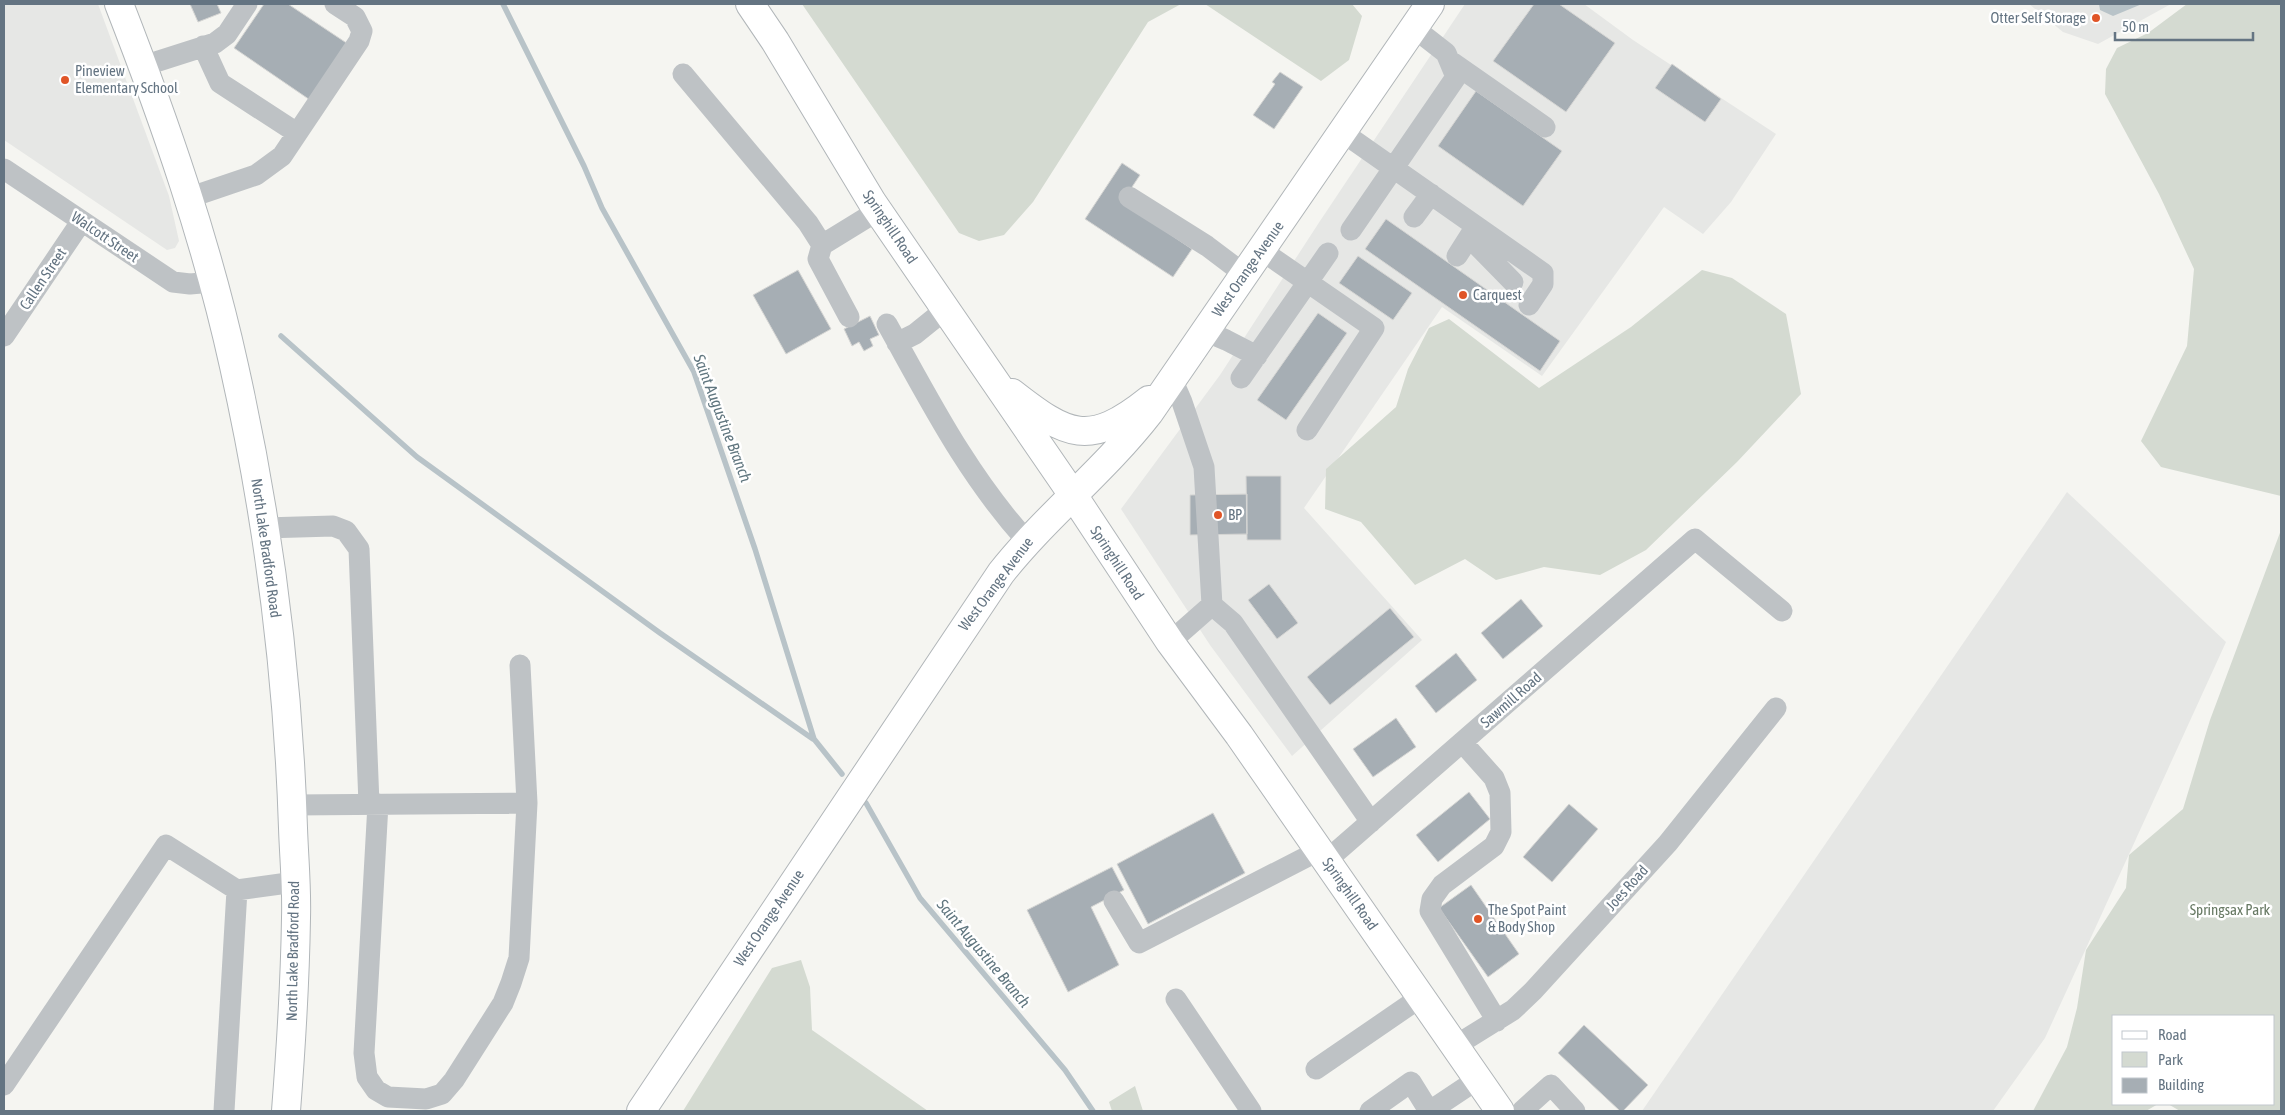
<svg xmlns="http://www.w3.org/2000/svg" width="2285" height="1115" viewBox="0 0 2285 1115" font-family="'Asap Condensed',sans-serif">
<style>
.built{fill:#e6e7e5}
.green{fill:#d4dad1}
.water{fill:#b8c3c8}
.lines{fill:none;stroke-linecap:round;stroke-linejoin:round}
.stream{stroke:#b8c3c8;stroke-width:5.5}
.building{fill:#a6aeb4;stroke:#d6d6d4}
.major-casing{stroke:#b1b6b9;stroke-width:30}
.minor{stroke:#bec2c5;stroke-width:21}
.major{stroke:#fff;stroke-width:28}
.poi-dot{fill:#e05527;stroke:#fff;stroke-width:2}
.labels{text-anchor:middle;stroke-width:5;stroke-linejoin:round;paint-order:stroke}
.poi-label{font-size:15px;fill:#647482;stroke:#fff;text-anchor:start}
.street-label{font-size:15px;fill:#647482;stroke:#fff}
.park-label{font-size:15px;fill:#677963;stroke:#fff}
.water-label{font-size:16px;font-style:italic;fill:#60767f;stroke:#fff}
</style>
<rect width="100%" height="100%" fill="#f5f5f1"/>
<path class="built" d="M4,4h94l71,192 10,45 -4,7 -8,2 -163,-110z
M1465,4h119l49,36 143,94 -45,68 -28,32 -39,-27 -122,169 -100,-69 -138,201 118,132 -130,116 -82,-111 -89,-136 99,-134 100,-154z
M2029,4h142l-73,40 -35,-12z
M2067,492l159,150 -181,396 -52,73h-351z"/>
<path class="green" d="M802,4h379l-33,18 -115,180 -29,33 -25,6 -20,-8z
M1205,4h147l10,12 -13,44 -28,21z
M2187,4h94v492l-120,-29 -20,-26 46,-95 7,-77 -35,-75 -54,-100 1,-25 11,-21 31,-15z
M1702,270l30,8 54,36 15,80 -64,68 -91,88 -46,25 -56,-8 -48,13 -31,-21 -50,26 -54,-63 -36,-13 1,-40 70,-62 12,-38 21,-41 20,-9 90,69 92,-61z
M2281,530v581h-101l-12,-7h106v-88h-160v88h44l-12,7h-113l34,-64 10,-39 9,-58 40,-62 3,-33 54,-46 27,-89z
M801,960l9,27 2,43 116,81h-245l89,-143z
M1135,1086l8,25h-31l-3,-9z"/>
<path class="water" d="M2099,4h43l-29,12 -13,-6z"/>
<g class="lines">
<path class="stream" d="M503,4l81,162 18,42 92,164 61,177 59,190 28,35
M281,336l136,121 243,176 153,106
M866,803l54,95 145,172 28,41"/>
</g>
<path class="building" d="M190,4h27l4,9 -23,9z
M264,4h24l60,40 -38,56 -76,-52z
M1534,4h25l56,39 -49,69 -73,-51z
M1672,64l49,35 -16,23 -50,-34z
M1280,72l23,15 -29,42 -21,-14 22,-31 -3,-2z
M1476,91l86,60 -39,55 -85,-60z
M1122,163l18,12 -18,27 70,47 -19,28 -88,-58z
M1386,219l174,122 -20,30 -175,-122z
M1358,256l54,37 -19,27 -54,-37z
M798,270l33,59 -45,25 -33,-59z
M1318,313l29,20 -61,87 -29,-20z
M870,316l9,19 -9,4 3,7 -9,5 -5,-9 -7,4 -8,-17z
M1246,476h35v64h-34z
M1247,494v40l-57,1v-40z
M1269,584l29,39 -21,16 -29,-39z
M1521,599l22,27 -40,33 -22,-26z
M1390,608l24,29 -84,68 -23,-28z
M1456,653l21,27 -41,33 -21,-27z
M1396,718l20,29 -43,30 -20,-28z
M1469,792l21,27 -52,43 -22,-27z
M1569,804l29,25 -46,53 -29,-25z
M1213,813l32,60 -97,51 -31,-60z
M1112,867l12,23 -33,17 28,58 -51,27 -41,-82z
M1471,885l48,69 -31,23 -49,-69z
M1584,1025l64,60 -25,26h-3l-62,-58z"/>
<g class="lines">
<defs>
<path id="major" d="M119,4c46,118 88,239 115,362 34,152 54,307 59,462 1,30 4,60 3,90 -1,65 -5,129 -10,193
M750,4l25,37 97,161 201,293 97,147 69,93 261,376
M1012,393c55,43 77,55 137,7
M641,1111l360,-538c45,-57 103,-102 148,-160l281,-409"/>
</defs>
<use href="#major" class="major-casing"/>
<path class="minor" d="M203,46l17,37 77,50
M1449,60l96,67
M143,66l72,-23 12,-9 20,-30
M683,74l125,149 14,22
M1342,132l201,141v11l-14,21
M4,169l169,113 17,2 23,-2
M1129,197l78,49 37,28
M188,198l68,-23 26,-19 77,-115 3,-10 -7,-14 -20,-13
M1414,217l17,-23
M1351,230l105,-153 -10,-24 -32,-25
M1469,237l44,45
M1261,250l113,78 -67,102
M1457,256l19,-30
M849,317l-31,-58 4,-14 57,-35
M887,324c43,77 80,151 140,217
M1205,331l21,9 31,16
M4,336l77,-114
M897,343l18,-9 31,-25
M1241,378l87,-125
M1172,379l10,23 22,65 8,138 21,18 138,199
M264,528l69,-2 13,5 13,18 10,255
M1170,642l42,-37
M1462,742l32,36 6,15 1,39 -7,14 -52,39 -10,14 -2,12 67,110
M378,804l-14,249 3,24 9,13 12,7 38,2 16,-5 12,-14 49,-77 8,-20 8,-25 8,-155 -7,-138
M293,805l234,-2
M1327,860l368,-321 87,72
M1114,901l25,42 181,-93
M1176,999l75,112
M1455,1046l58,-36 20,-19 135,-148 108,-135
M1316,1069l105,-72
M4,1085l162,-240 71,45 58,-8
M224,1111l13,-221
M1370,1111l41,-29 18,29
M1430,1111l48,-32
M1522,1111l29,-26 24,26"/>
<use href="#major" class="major"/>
</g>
<g class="poi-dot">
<circle cx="2096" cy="18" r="5"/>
<circle cx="65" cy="80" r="5"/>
<circle cx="1463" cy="295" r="5"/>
<circle cx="1218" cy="515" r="5"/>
<circle cx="1478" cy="919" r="5"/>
</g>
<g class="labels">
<g class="poi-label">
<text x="2086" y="23" text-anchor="end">Otter Self Storage</text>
<text x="75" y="76">Pineview<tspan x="75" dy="17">Elementary School</tspan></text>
<text x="1473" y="300">Carquest</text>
<text x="1228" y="520">BP</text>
<text x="1488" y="915">The Spot Paint<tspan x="1488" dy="17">&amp; Body Shop</tspan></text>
</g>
<g class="street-label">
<text transform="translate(890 227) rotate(56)" y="5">Springhill Road</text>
<text transform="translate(105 237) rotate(34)" y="5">Walcott Street</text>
<text transform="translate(1248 269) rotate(-55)" y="5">West Orange Avenue</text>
<text transform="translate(43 279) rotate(-56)" y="5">Callen Street</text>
<text transform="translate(266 548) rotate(82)" y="5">North Lake Bradford Road</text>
<text transform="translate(1117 563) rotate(57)" y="5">Springhill Road</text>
<text transform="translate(996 584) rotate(-53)" y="5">West Orange Avenue</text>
<text transform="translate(1511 700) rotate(-41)" y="5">Sawmill Road</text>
<text transform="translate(1627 888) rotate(-48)" y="5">Joes Road</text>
<text transform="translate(1350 894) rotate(55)" y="5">Springhill Road</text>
<text transform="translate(769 918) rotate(-56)" y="5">West Orange Avenue</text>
<text transform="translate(293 951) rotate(-89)" y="5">North Lake Bradford Road</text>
</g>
<g class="park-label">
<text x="2230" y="915">Springsax Park</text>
</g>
<g class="water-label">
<text transform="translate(723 418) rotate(69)" y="6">Saint Augustine Branch</text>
<text transform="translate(984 953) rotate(50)" y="6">Saint Augustine Branch</text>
</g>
</g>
<rect width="2285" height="1115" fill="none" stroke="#647482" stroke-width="10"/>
<rect x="2112" y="1015" width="162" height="90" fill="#ffffff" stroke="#c1c7cd"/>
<rect x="2122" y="1031" width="25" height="8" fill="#ffffff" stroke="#c1c7cd"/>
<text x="2158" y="1040" font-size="15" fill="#647482">Road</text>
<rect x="2122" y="1052" width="25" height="15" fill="#d4dad1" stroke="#c1c7cd"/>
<text x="2158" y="1065" font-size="15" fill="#647482">Park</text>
<rect x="2122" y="1078" width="25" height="15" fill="#a6aeb4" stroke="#c1c7cd"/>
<text x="2158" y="1090" font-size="15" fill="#647482">Building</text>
<path d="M2115 32v8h138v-8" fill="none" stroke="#647482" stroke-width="2.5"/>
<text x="2122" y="32" font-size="15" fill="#647482" stroke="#ffffff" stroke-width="4" paint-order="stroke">50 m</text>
</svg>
